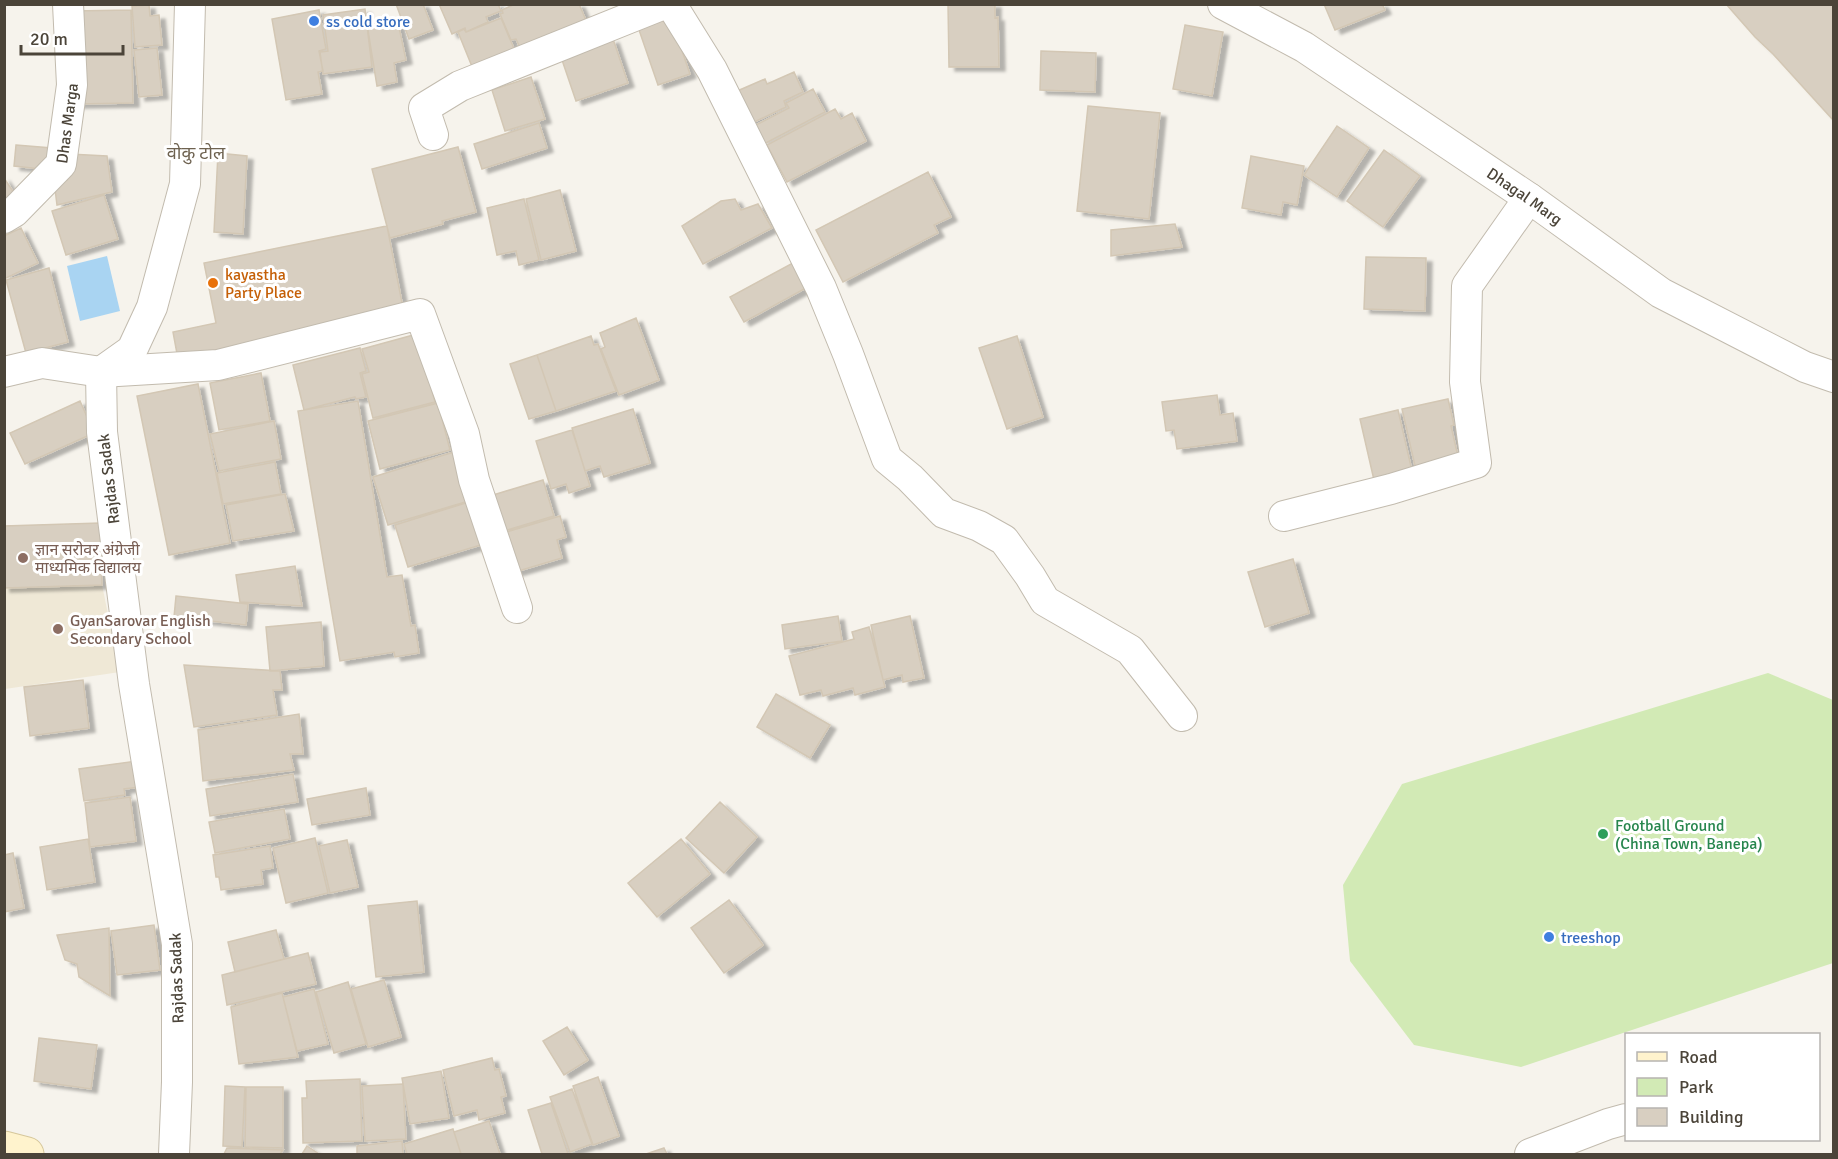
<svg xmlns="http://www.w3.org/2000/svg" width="1838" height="1159" viewBox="0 0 1838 1159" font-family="Signika,'Noto Sans Devanagari',sans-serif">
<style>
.education{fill:#efe8d6}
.green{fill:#d2eab5}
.water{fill:#a9d4f2}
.building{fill:#d8cfc1;stroke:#d3c7b4;stroke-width:1.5;filter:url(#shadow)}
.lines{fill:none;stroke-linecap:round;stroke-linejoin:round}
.minor-casing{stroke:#c2bbae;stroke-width:32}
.secondary-casing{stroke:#d6c79b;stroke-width:35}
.minor{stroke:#fff;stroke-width:30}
.secondary{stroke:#fff3cd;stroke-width:33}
.shop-dot{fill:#3f7fe0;stroke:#fff;stroke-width:2}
.food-dot{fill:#e8710a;stroke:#fff;stroke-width:2}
.education-dot{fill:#8d6e63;stroke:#fff;stroke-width:2}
.leisure-dot{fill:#2e9e5b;stroke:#fff;stroke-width:2}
.labels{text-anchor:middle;stroke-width:6;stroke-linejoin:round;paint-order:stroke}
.shop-label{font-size:16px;fill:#366cbe;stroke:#fff;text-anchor:start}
.street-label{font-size:16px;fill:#4b4439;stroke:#fff}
.food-label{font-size:16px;fill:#c56008;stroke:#fff;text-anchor:start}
.education-label{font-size:16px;fill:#785e54;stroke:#fff;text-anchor:start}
.leisure-label{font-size:16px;fill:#27864d;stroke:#fff;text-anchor:start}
.neighbourhood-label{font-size:18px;fill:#6e6250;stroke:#fff}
</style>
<defs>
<filter id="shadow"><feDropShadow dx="6" dy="4" stdDeviation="1.5" flood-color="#0004"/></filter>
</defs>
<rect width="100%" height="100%" fill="#f6f3ec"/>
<path class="education" d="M100,523l2,62 18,87 -115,17 -1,-163z"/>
<path class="green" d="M1768,673l65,27v263l-312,104 -107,-22 -64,-84 -7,-76 59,-101z"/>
<path class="water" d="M107,256l13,55 -40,10 -13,-55z"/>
<path class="building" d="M396,4h27l10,26 -24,9z
M439,4h59l3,7 -15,6 2,5 -22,10 -1,-4 -13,6z
M515,4h64l9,21 -66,27 -6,-13 -5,1 -11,-26 3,-1 -1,-3z
M948,4h47v14l3,-1 1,50h-50z
M1324,4h58l3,6 -50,20z
M1726,4h108v117l-61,-67 -18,-17z
M149,5l1,11 9,-1 3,30 -27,2 -3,-41z
M365,9l7,58 -49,7 -3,-22 8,-1 -5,-36z
M131,10l2,93 -58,1 -2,-93z
M319,10l7,39 -7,2 4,20 -5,1 4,22 -36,6 -14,-81z
M670,16l20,58 -32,11 -20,-58z
M397,18l9,42 -12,3 3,19 -20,4 -10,-62z
M501,18l14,33 -42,18 -15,-37 6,-3 2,3z
M1185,25l38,7 -11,64 -39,-7z
M613,39l15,44 -52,18 -15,-44z
M157,48l5,47 -23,2 -5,-47z
M1041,51l55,2 -1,39 -55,-2z
M794,72l9,20 -19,9 2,6 -36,17 -15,-32 30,-13 2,5z
M531,77l14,42 -40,12 -13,-41z
M813,89l12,23 -61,32 -10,-18 35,-18 -3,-5z
M1088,106l72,7 -11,106 -72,-8z
M835,109l6,10 11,-6 14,28 -79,41 -20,-37z
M539,123l8,25 -65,21 -8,-25z
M1337,126l32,22 -32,49 -33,-22z
M16,145l36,3 -2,22 -36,-4z
M458,147l18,65 -34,9 1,3 -53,14 -18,-69z
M1384,150l36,26 -37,51 -36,-26z
M218,153l29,3 -4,78 -29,-2z
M69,154l38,2 5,36 -55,13 -3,-24 13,-1z
M1251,156l53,10 -7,39 -14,-3 -2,13 -39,-7z
M928,172l23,45 -17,8 4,8 -95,49 -27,-52z
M4,178l12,18 -12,7z
M560,190l16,61 -35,9 -15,-61z
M104,195l14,44 -52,16 -14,-44z
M524,199l15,61 -20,5 -3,-14 -19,4 -10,-47z
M735,199l6,11 17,-6 14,24 -69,36 -21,-38 39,-25z
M1175,224l7,23 -71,9v-26z
M387,226l17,87 -226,46 -5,-27 43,-9 -12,-60z
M21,228l17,35 -34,16v-43z
M804,257l13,25 -73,40 -14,-25z
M1366,257l60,1 -1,53 -61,-2z
M49,268l19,74 -42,11 -20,-73z
M636,318l23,62 -40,15 -18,-46 4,-2 -5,-14z
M417,334l18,68 -62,16 -11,-44 7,-2 -7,-23z
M591,336l3,9 4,-1 18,47 -60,20 -19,-56z
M1017,336l26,81 -36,12 -28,-81z
M360,348l6,23 -6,2 6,24 -10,2 -1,-2 -51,13 -11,-45z
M537,355l19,56 -27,8 -19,-55z
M261,373l9,48 -51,9 -9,-47z
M198,384l32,159 -61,12 -32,-159z
M1217,395l3,20 13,-2 4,28 -60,8 -3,-19 -8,1 -4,-29z
M1448,399l6,26 -3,1 8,35 -43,9 -14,-61z
M80,401l14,32 -69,31 -15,-31z
M358,401l29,176 15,-2 9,51 4,-1 4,28 -24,4 -1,-5 -54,9 -42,-250z
M438,403l12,47 -70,19 -12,-48z
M633,409l17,54 -46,14 -4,-11 -15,5 -13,-43z
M1398,410l14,61 -38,9 -14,-61z
M274,421l7,38 -62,12 -9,-37z
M572,430l18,56 -21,7 -3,-9 -15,5 -15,-48z
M457,451l15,49 -84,25 -15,-48z
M275,462l6,32 -58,10 -6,-31z
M543,480l11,36 -50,15 -11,-36z
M285,494l9,37 -61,10 -7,-36z
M472,501l12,43 -76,23 -13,-42z
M560,516l6,21 -9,3 5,18 -47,14 -12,-39z
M100,523l2,62 -98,3v-62z
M1293,559l16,54 -44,14 -17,-55z
M295,566l7,40 -62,-4 -4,-27z
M176,596l72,8 -2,21 -72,-8z
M838,616l4,25 -57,8 -3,-24z
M910,616l14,62 -21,4 -1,-7 -19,5 -12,-55z
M321,622l3,44 -54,5 -4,-44z
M869,627l16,60 -30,8 -2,-7 -30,8 -2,-6 -21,5 -11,-39 65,-17 -2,-7z
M184,665l96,6 2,19h-9l4,25 -83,12z
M83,680l6,48 -59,8 -6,-49z
M776,694l54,31 -20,33 -53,-31z
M299,714l4,40h-13l4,16 -91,11 -5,-51z
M144,760l4,26 -24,3 1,6 -41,6 -5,-32z
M293,774l5,28 -88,14 -4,-27z
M366,788l4,27 -58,10 -5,-26z
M130,797l6,44 -46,6 -5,-44z
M720,802l37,35 -33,36 -38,-35z
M284,809l6,30 -75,14 -6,-31z
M315,838l13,55 -42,10 -13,-55z
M88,839l7,43 -48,8 -7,-43z
M681,839l29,35 -53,43 -29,-34z
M347,840l11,47 -28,6 -11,-47z
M270,846l3,22 -12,2 2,14 -42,6 -2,-13h-3l-3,-22z
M13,853l11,55 -20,4v-57z
M729,900l34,45 -39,28 -33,-45z
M417,901l7,71 -48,5 -8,-71z
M154,925l6,45 -43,5 -6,-44z
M109,928l1,68 -31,-19 -2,-13 -12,-4 -8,-25z
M276,930l8,29 -49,13 -7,-30z
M308,953l8,31 -89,21 -5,-30z
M384,980l17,57 -33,10 -17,-58z
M348,982l18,62 -32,9 -18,-61z
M314,989l14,55 -31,7 -14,-54z
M282,993l16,64 -59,7 -8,-57z
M567,1027l21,33 -24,15 -21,-34z
M39,1038l58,7 -6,44 -57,-8z
M492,1058l3,12 4,-1 7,27 -5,1 4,16 -26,7 -2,-10 -23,6 -11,-46z
M441,1071l8,47 -39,6 -8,-46z
M598,1077l21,59 -26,9 -20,-59z
M360,1079l2,62 -59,2 -1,-45h5l-1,-17z
M403,1084l3,55 -41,2 -3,-55z
M225,1086l20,1 -3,60 -19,-1z
M246,1087h37v61l-38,-1z
M572,1089l20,55 -22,8 -20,-55z
M551,1103l17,51h-26l-14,-44z
M489,1121l11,33h-39l-7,-22z
M453,1129l8,25h-54l-3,-10z
M402,1141l1,13h-46v-8z
M307,1146l12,8h-17z
M227,1148l56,2 -3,4h-56z
M664,1148l3,6h-21z"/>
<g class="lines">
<defs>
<g id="minor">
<path d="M671,4l41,66 109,218 27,66 39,105 23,19 34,35 35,13 25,14 26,36 15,25 85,49 52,66"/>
<path id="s1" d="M1223,4l81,43 225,151 132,95 144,74 29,10"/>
<path d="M433,135l-9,-27 36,-22 204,-82"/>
<path id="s2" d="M4,218l10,-6 47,-48 11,-79 -4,-81"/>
<path d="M4,372l38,-9 59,9 117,-7 202,-51 44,120 10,46 43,128"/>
<path d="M1284,516l107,-27 85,-26 -11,-81 2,-96 62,-88"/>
<path d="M174,1154l3,-72v-138l-43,-260 -32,-252 -1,-60 31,-22 20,-43 33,-123 5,-180"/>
<path d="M1530,1154l78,-30 18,-5"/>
</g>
<path id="secondary" d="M4,1148l23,6"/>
</defs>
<use href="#minor" class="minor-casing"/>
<use href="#secondary" class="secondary-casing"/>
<use href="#minor" class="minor"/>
<use href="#secondary" class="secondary"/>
</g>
<g class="shop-dot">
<circle cx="314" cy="21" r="6"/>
<circle cx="1549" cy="937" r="6"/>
</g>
<circle class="food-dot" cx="213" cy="283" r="6"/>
<g class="education-dot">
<circle cx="23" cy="558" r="6"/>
<circle cx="58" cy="629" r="6"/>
</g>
<circle class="leisure-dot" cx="1603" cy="834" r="6"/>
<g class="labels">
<g class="shop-label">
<text x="326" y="27">ss cold store</text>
<text x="1561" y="943">treeshop</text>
</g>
<g class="street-label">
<text dy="6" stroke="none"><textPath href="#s2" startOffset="120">Dhas Marga</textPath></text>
<text dy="6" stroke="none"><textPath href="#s1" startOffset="358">Dhagal Marg</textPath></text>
<text transform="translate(108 479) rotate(-97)" y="6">Rajdas Sadak</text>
<text transform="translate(176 978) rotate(-92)" y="6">Rajdas Sadak</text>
</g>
<g class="food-label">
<text x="225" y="280">kayastha<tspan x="225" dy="18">Party Place</tspan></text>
</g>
<g class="education-label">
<text x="35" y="555">ज्ञान सरोवर अंग्रेजी<tspan x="35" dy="18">माध्यमिक विद्यालय</tspan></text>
<text x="70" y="626">GyanSarovar English<tspan x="70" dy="18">Secondary School</tspan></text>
</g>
<g class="leisure-label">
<text x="1615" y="831">Football Ground<tspan x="1615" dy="18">(China Town, Banepa)</tspan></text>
</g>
<g class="neighbourhood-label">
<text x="196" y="159">वोकु टोल</text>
</g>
</g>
<rect width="1838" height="1159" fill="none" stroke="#4b4439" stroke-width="12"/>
<rect x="1625" y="1033" width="195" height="108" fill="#ffffff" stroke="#b7b4b0" stroke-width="1.5"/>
<rect x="1637" y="1052" width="30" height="9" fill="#fff3cd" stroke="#b7b4b0" stroke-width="1.5"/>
<text x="1679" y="1063" font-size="18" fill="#4b4439">Road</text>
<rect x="1637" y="1078" width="30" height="18" fill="#d2eab5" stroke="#b7b4b0" stroke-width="1.5"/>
<text x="1679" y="1093" font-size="18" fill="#4b4439">Park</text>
<rect x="1637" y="1108" width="30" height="18" fill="#d8cfc1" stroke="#b7b4b0" stroke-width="1.5"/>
<text x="1679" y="1123" font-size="18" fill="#4b4439">Building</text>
<path d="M21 45v9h102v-9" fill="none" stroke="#4b4439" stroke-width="3"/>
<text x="30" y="45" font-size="18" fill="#4b4439" stroke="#ffffff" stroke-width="4.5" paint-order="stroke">20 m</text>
</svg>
